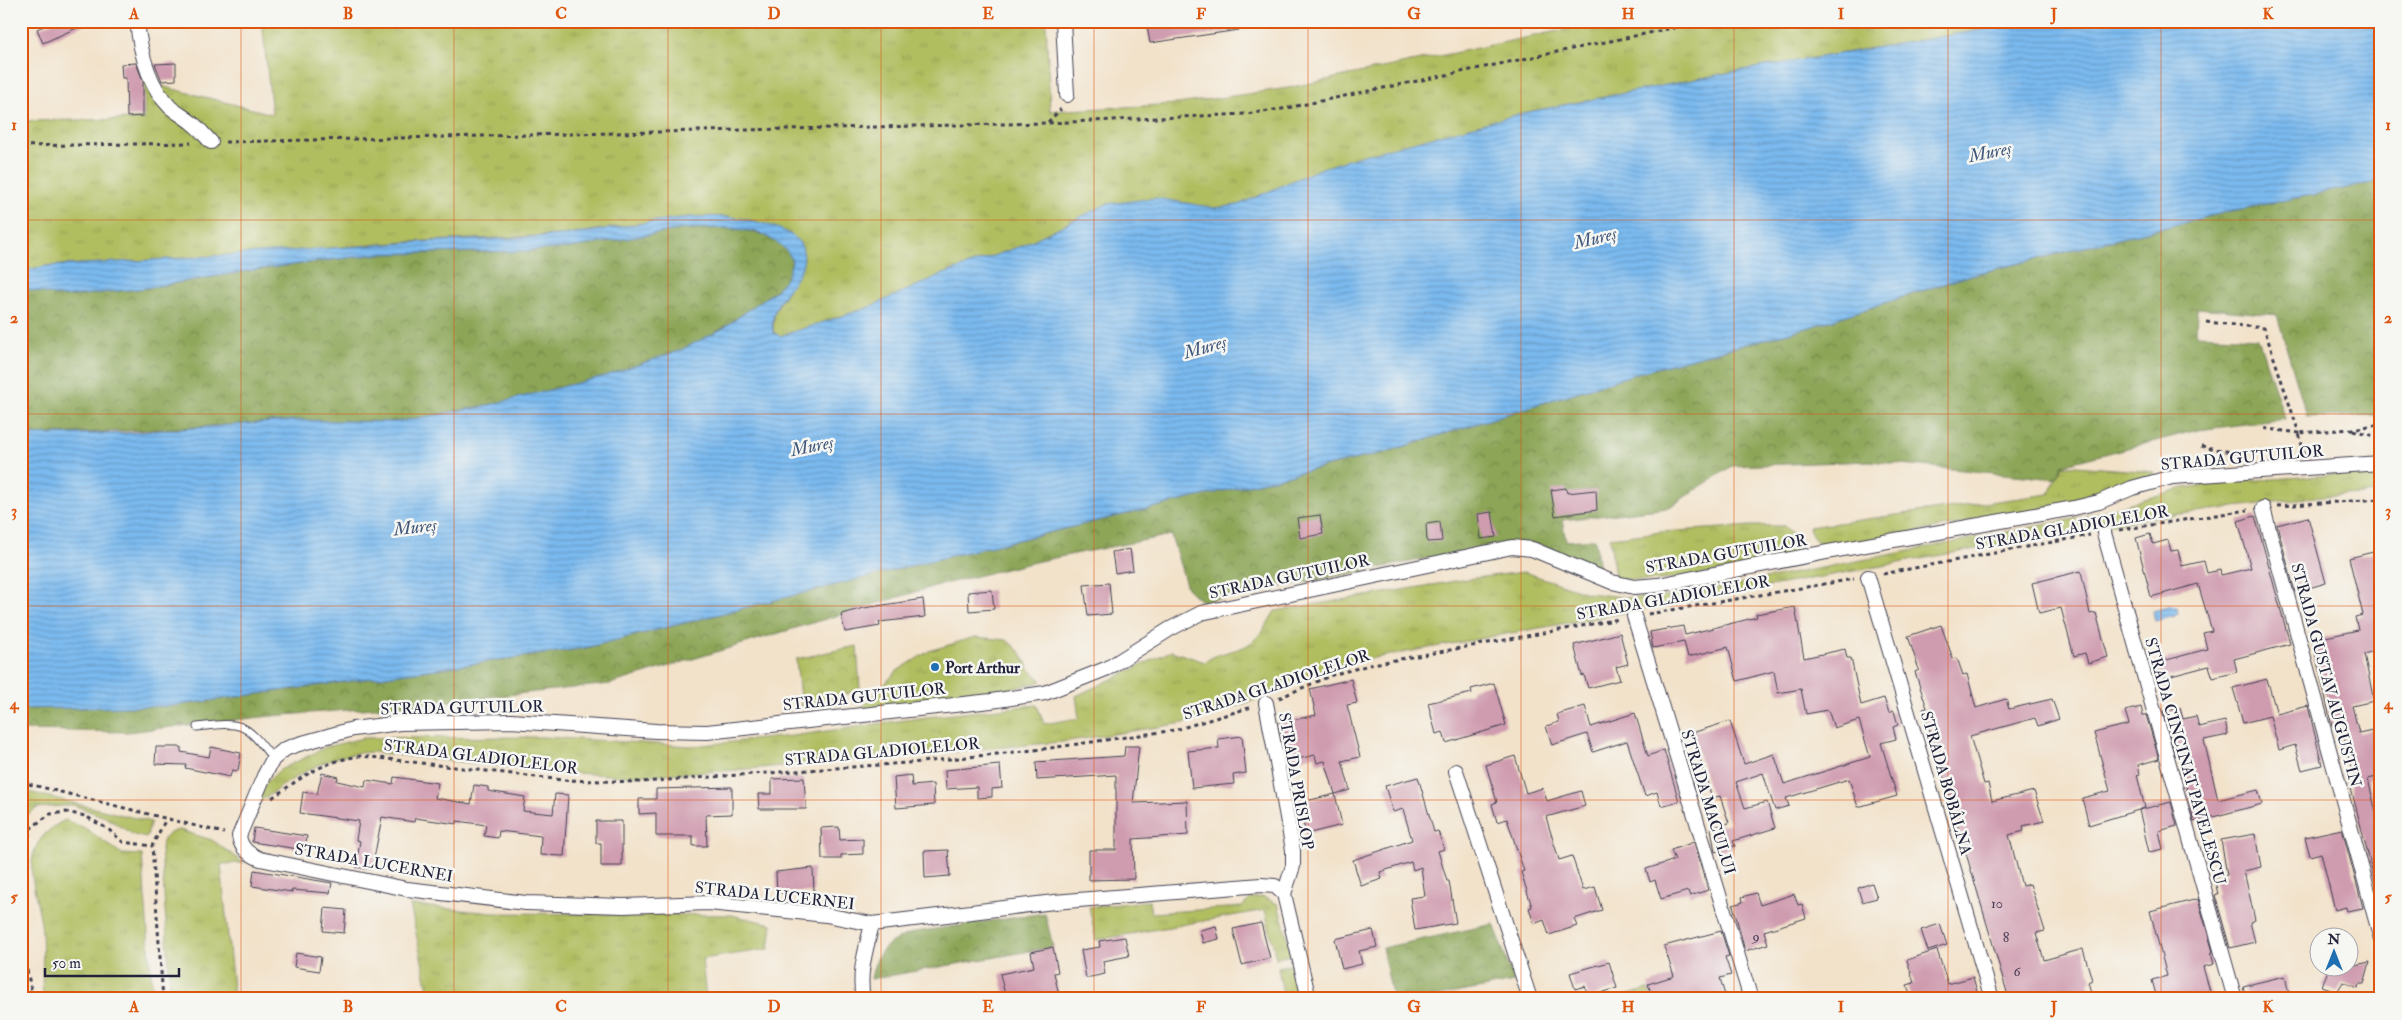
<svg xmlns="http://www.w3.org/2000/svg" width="2402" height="1020" viewBox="0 0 2402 1020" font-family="'IM FELL Double Pica',serif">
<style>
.grass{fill:url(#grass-tufts);stroke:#6a704e}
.forest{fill:url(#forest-crowns);stroke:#576448}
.park{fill:url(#park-crowns);stroke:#6a704e}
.water{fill:url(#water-rules);stroke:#4e6e95}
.building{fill:#cf9baf}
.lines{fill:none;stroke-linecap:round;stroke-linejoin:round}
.lane-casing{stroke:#413f50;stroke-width:9}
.street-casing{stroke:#413f50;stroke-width:16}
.path{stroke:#413f50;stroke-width:3;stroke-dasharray:4 4;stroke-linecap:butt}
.lane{stroke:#fff;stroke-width:7}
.street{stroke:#fff;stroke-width:14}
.grid{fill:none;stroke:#de560e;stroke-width:1;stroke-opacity:0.55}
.poi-dot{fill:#1f6fb2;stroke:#f6f6f2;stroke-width:2}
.labels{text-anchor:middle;stroke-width:5;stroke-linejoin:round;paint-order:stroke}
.number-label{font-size:14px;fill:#4d4058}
.street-label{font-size:16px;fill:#22223b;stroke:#f6f6f2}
.poi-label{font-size:16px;font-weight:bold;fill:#22223b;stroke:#f6f6f2;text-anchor:start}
.water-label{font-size:18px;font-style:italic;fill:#41577a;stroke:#f6f6f2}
.neatline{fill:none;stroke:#de560e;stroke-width:2}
.grid-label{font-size:16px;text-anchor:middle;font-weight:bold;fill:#de560e}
</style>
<defs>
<pattern id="grass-tufts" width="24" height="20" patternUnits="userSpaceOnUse" patternTransform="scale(1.25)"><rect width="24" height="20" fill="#b1be60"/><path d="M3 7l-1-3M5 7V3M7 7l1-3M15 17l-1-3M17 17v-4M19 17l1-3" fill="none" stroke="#98a354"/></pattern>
<pattern id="forest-crowns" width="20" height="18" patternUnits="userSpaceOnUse" patternTransform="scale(1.25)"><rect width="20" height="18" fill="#8ca556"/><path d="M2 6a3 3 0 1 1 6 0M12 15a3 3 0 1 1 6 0" fill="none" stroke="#728648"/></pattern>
<pattern id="park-crowns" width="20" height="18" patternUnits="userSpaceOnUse" patternTransform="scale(1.25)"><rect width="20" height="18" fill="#b1be60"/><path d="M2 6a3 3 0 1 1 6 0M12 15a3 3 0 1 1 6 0" fill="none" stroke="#98a354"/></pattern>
<pattern id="water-rules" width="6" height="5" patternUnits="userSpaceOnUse" patternTransform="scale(1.25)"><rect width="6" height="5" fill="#7bbaef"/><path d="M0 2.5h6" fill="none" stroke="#6497c3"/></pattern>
</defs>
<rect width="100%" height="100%" fill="#f6f6f2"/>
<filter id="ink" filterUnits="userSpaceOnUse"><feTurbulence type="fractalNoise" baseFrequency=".02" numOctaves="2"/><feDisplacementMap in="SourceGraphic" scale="10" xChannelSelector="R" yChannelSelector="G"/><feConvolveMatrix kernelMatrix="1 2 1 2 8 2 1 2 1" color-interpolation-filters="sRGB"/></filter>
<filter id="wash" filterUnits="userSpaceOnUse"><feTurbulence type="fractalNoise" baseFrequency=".0096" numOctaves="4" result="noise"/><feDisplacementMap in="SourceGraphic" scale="20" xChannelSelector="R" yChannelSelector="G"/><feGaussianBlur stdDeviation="1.12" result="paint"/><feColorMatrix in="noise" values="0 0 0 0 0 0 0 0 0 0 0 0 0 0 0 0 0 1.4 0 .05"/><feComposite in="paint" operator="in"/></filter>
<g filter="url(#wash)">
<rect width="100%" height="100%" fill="#f2e2ca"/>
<path class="grass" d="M262,21h784l4,90 128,-7 110,-16 317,-67h430l-292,49 -220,43 -201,55 -84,37 -23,3 -108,-4 -86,42 -80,29 -74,33 -87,28 -7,-4 1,-19 28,-46 -18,-36 -29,-9 -27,-5h-41l-126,18 -154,7 -171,14 -189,10 -26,5v-150l123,-2 1,-37 127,32z
M2062,465l92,7 -1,5 -78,26 -243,44c-13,-3 -20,-6 -23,-20l240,-33z
M2381,472v21l-59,3 -181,23 -795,144 -91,37 -65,22 -128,20 -338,29 -98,5 -85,-5 -169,-19c-47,2 -78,25 -115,52l6,-19 17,-15 46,-23 37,-9 180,-1 149,9 100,-10 134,-19 111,-12 7,19 35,-6 -3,-22 95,-45 34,11c11,-9 23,-9 36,-14 16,-5 26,-24 34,-37l199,-33 50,-6 63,21 45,5 50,-3 397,-77 104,-30 58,-7z
M1751,526h33l12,11 4,17c-60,12 -124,33 -185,24l-5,-40 51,-6z
M975,637l32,3 14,13 8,16 13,12c-59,17 -121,21 -182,29l37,-39 32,-20z
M21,790l130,32 -5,16 -12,-3 -29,-18 -32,-12 -36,3 -15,11 -1,5z
M65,820l20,8 37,26 20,1 11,144h-110c-2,-22 1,-44 -1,-66 -3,-45 -32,-84 23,-113z
M180,830l32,10 32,23 -23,1 13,135h-63l-10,-151c3,-12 7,-16 19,-18z
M1263,897l15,7 14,51 -16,3 -11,-48 -169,30 -7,-33 60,-6 2,12 91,-6 9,-9z
M410,905l82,8 239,2 41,9 -3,25 -67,10 4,40h-276z
M1293,964l8,35h-17l-6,-32z
M1648,989l3,10h-36z"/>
<path class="forest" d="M2381,181v234l-74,2 -30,-102 -80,-7 -1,27 62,3 27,81 -87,11 -136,35 -6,14 -187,-18 -137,5 -64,42 -106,12 4,21 29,-2 4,31 -58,-25 -33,-2 -306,59 -15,-14 -16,-53 -132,26 -104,25 -325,98 -197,21 -142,11 -144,16 -106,-2v-21l151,-3 413,-58 353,-89 448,-107 255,-80 169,-45 161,-52 260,-64z
M727,228c22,3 52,5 63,28 9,19 -16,35 -29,45 -26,18 -51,38 -80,49 -88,36 -186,54 -279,71 -18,3 -39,1 -58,0 -29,0 -57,0 -85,2 -79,5 -158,10 -238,12v-147l42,9 83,-9 107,-18 125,-16 142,-3 49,-3 115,-19z
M1045,913l8,34 -182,32c5,-29 17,-38 44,-47z
M1494,924l20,58 -91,17h-30l-11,-51z"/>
<path class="park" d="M857,646l3,44 -59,17 -5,-48z"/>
<path class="water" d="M2035,21h346v160l-150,30 -260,64 -161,52 -169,45 -255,80 -448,107 -353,89 -413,58 -151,3v-274l104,-2 174,-13 96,2 86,-15 124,-31 76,-26 41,-21 53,-38 11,-12 6,-17 -3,-8 -8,-9 -22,-13 -32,-4 -43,1 -115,19 -49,3 -142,3 -125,16 -107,18 -83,9 -42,-9v-17l26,-5c119,-6 238,-15 358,-23 51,-4 103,-3 155,-8 56,-4 111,-22 167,-18 18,1 62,10 72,25 18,26 -19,49 -25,72 -2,6 -1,12 -1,18l7,4 87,-28 74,-33 80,-29 86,-42 49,-6 59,10 23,-3 84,-37 42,-13 159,-42 220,-43z
M2171,606l6,1 1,6 -3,3 -20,5 -2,-10z"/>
<g id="blocks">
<path class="building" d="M55,21h37l-49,22 -6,-14z
M1146,21h93v9l-89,13z
M136,63l7,18v35l-16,1 -1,-39h-4l-1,-14z
M176,63v17l-14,1 -7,-17z
M1566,488l1,5 29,-3 1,20 -42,6 -4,-26z
M1492,512l4,25 -15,2 -3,-25z
M1320,515l3,19 -23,4 -3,-20z
M2255,516l35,128 -56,15 3,13 -24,6 -4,-12 -53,14 -4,-16 55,-15 -4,-16 9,-2 -14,-47 -47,13 -15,-59 14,-4 3,10 15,-4 3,11 7,-1 4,16 22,-5 3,12 13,-3 1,5 30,-7 -13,-47z
M2308,517l18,66 -31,9 -18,-67z
M1440,522l2,19 -15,1 -1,-18z
M1130,549l3,21 -18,3 -3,-21z
M2381,550v63l-6,2 6,34 -17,5 10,47 -22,5 7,27 22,-5v48l-13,3 11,46 2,-1v80l-34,-131 5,-1 -11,-48 -9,2 -20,-86 46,-10 -3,-13 8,-2 -14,-57z
M2081,571l9,43 6,-1 12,44 -20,6 -3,-10 -11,3 -13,-48 -22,5 -7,-30z
M1109,583l3,31 -24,2 -4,-31z
M992,590l2,19 -25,2 -1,-19z
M923,599l2,18 -46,5 1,4 -35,6 -4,-18 23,-6z
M1795,607l9,51 41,-9 2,9h4l10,47 23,-7 5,15 5,-2 4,14 -5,2 3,12 -15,4 16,53 -39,11 -9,-28 -63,19 3,8 -14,4 -12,-37 -27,9 9,26 22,-6 8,26 -42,13 2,5 -20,6 -4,-24 18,-5 -9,-27 -8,2 -20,-65 38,-12 14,43 30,-10 10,30 86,-27 -11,-37 -25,8 -6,-18 -22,4 -5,-25 -23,4 -4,-22 -37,10 -9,-34 -40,10 -4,-15 -31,6 -3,-16 33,-6 2,9 72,-18 -1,-3z
M1941,625l12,34 4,-1 6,17 4,-1 9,34 30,-9 3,10 43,-10 7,20 -21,7 -3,-8 -65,18 14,48 4,-1 4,18 42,-10 10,30 -21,5 1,5 -15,4 13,51 8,-2 15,47 -9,2 8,27 39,-11 9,31 -4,2 4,14 -9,3h-74l-82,-278 -4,-12 4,-1 -12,-36 4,-2 -11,-34z
M1620,633l8,31 -12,3 4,13 -32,8 -4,-13 -2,1 -8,-31z
M1351,679l6,24 -10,2 13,52 -18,4 8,29 -15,4 -10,-33 -8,2 -2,-8 -29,7 -7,-39 37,-8 -6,-26z
M2267,679l10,35 31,-8 14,59 -20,5 -7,-25 -16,5 -9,-34 -27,7 -10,-35z
M1494,683l12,42 -60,18 -3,-11 -7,2 -8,-31 44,-10 -1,-4z
M1585,706l6,21 44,-14 13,43 16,-6 15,51 -18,5 -4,-14 -12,4 -18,-55 -34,11 -6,-18 -35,11 -6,-19 13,-4 -2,-8z
M2141,707l2,8h3l13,44 -21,6 2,9 -3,1 8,33 -56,17 -7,-27 28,-7 -16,-58 35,-9 -4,-13z
M2180,708l3,11 13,-3 3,11 26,-6 3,14 -24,5 14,60 40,-10 4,14 -68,18 -15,-68 -4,1 -12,-44z
M1242,736l4,37 -13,2 1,9 -42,4 -4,-37 31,-3 -1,-9z
M1125,746h14l-6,57 54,-2 1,34 -55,4 1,40 -45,1v-30h27v-75l-79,5 -1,-18 88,-6z
M156,747h25v5l28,5 2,-10 30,6 -3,18 -6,-1 -2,7 -45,-9 1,-3 -31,-1z
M1515,756l11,37 17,-5 4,13 34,-10 4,15 -39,11 13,43 13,-4 11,34 12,-3 7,23 -28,9 3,7 -28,9 -5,-15 -10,4 -5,-16 3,-1 -11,-35 3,-1 -17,-52 -10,3 -5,-18 5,-2 -11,-37z
M1000,765l2,23 -10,1v8l-15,1v-11l-31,2 -1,-19z
M322,773l16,4 -1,4 28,6 1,-7 27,4 1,-7 44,6 -3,15 36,6 3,-19 14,2v4l37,6 -2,14 30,3 2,-20 13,1 -4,61 -24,-1 1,-19 -42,-5 -1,7 -14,-2 2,-11 -29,-4v3l-42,-6 -1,4 -32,-5 -10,52 -16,-2 4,-26 -4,-1 3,-19 -59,-8 3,-21 14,2z
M911,775l1,11 21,-2 1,21 -38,3 -2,-31z
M1418,777l16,55 4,-1 6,18 -6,2 9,30h2l7,42 -41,7 -5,-32 15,-2 -4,-29 -8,3 -2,-8 -31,10 2,7 -21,7 -8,-26 59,-20 -9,-31 -10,3 -8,-26z
M804,778l2,31h-47l-1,-15h14v-15z
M732,787v27l-26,1 1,31h-14v-10h-37v-23l-17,1v-15h17v-10z
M1335,794l7,31 -36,9 -8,-31z
M2171,802l6,24 -18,5 4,18 -14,3 -10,-42z
M596,821h26v45h-21v-23h-5z
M839,827l1,13 23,-1v15l-22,1v4h-19l-1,-31z
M254,828l53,8 -2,14 -53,-8z
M2342,829l21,79 -16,3 -1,-4 -11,3 -14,-57 -11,3 -5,-19z
M2255,834l6,33 -17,4 11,49 -5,2 5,20 -25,6 -15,-53 3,-1 -4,-16 13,-3 -6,-35z
M1694,842l14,48 -18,6 -2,-5 -27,8 -6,-19 -5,2 -4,-13 29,-9 -4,-10z
M948,850l2,26 -25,2 -1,-27z
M813,868l1,24 -37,1 -1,-21z
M254,870l78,13 -2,10 -38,-3v2l-40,-6z
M1872,883l5,15 -15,4 -4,-14z
M1756,893l4,12 34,-11 4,11 4,-1 4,14 -42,13 4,13 -23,7 -12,-46 10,-3 -1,-5z
M2198,899l15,53 -2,1 3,11 -11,3 8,28 -13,4h-41l-5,-19 15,-4 -17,-65z
M325,908l21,2 -2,23 -21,-2z
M1261,923l9,35 -28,7 -9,-36z
M1940,924l7,21 -19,6 -7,-21z
M1216,926l3,13 -16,4 -3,-13z
M1373,930l4,17 -18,4 3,13 -20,5 -7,-30z
M1721,931l8,25 -4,1 6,18 -11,3 6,21h-73l-5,-15 26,-8 -10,-30z
M1125,937l4,19 -26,5 2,13 -19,4 -5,-28 19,-3 -1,-6z
M1053,947l5,25 -4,1 6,26h-54l-6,-25 34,-7 -3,-15z
M1937,950l11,34 25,-7 6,22h-68l-4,-14 7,-2 -7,-23z
M296,953l25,4 -2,14 -25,-4z
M1609,962l8,26 -29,9 -3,-11 -10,3 -5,-16z
M2370,962l-6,22h-5l-1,4 -15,-6 -6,10 -15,-5 6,-17 22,-2v-2z
M2285,976l4,18 -22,5h-21l-3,-13z"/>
</g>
</g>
<g filter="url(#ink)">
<use href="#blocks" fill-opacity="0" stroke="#413f50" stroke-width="1"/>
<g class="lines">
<defs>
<path id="lane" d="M197,727c47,-6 48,-4 76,32"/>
<path id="street" d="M137,21c3,30 11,64 33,86 7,6 15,10 22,16 7,5 13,13 19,19
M1063,21l4,74
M2263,508l118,431
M2104,533l131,466
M1868,577l124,422
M1634,616l117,383
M1266,703l27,147v16l-9,28
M1456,771l74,228
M863,999c-5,-27 3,-49 9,-75
M1309,999l-25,-105 -9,-8 -14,-1 -207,17 -182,22 -46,-9 -117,-12 -86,3 -97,-3 -119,-14 -147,-30c-11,-5 -19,-10 -21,-23l25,-60 9,-17 12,-10 14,-5 54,-15 47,-6 111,-2 145,10 51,1 284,-31 54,-8 63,-25 62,-39 31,-16 311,-66 20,2 80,33 22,5 24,-2 169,-33 247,-44 25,-6 33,-14 40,-11 209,-14"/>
</defs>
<use href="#lane" class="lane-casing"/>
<use href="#street" class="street-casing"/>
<path class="path" d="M1048,122l13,-13
M225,142l822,-19 199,-9 36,-5 425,-88
M21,146l170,-3
M2206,322l58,6 35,105 -38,-5
M2353,430l28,8
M2201,446l45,9
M2304,454l-5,-21 53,-4 29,-5
M2277,506l104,-7
M2119,530l129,-20
M1883,574l207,-39
M1648,614l206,-35
M1279,698l53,-23 41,-11 247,-45
M21,782l203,51
M272,798c30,-21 52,-38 90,-42l200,24 79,2 280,-20 122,-13 132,-19 77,-23
M21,860l10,-32 19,-14 16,-2 19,4 23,13 15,13 29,4
M21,890l6,80 6,29
M163,999l-11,-153 14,-27"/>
<use href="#lane" class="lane"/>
<use href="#street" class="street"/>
</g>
</g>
<path class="grid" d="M241,21v978M454,21v978M668,21v978M881,21v978M1094,21v978M1308,21v978M1521,21v978M1734,21v978M1948,21v978M2161,21v978M21,220h2360M21,414h2360M21,606h2360M21,800h2360"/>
<circle class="poi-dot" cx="935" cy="667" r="5"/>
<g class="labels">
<g class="number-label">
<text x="1997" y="908">10</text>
<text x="1756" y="941">9</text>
<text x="2006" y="942">8</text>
<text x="2017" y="976">6</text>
</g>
<g class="street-label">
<text transform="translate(2242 457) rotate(-5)" y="6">STRADA GUTUILOR</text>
<text transform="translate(2072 527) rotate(-10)" y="6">STRADA GLADIOLELOR</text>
<text transform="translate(1726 553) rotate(-10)" y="6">STRADA GUTUILOR</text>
<text transform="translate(1289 576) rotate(-12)" y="6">STRADA GUTUILOR</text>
<text transform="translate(1673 597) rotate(-10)" y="6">STRADA GLADIOLELOR</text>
<text transform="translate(2327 675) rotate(75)" y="6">STRADA GUSTAV AUGUSTIN</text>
<text transform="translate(1276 684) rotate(-18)" y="6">STRADA GLADIOLELOR</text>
<text transform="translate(864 696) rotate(-6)" y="6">STRADA GUTUILOR</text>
<text transform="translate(462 707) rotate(-1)" y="6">STRADA GUTUILOR</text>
<text transform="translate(882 751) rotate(-5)" y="6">STRADA GLADIOLELOR</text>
<text transform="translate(481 756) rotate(7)" y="6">STRADA GLADIOLELOR</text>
<text transform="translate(2186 761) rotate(74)" y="6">STRADA CINCINAT PAVELESCU</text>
<text transform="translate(1297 781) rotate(80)" y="6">STRADA PRISLOP</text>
<text transform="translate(1947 783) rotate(74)" y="6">STRADA BOBÂLNA</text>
<text transform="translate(1709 802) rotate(73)" y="6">STRADA MACULUI</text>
<text transform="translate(374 862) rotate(10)" y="6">STRADA LUCERNEI</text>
<text transform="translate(775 895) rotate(6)" y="6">STRADA LUCERNEI</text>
</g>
<g class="poi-label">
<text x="945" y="673">Port Arthur</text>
</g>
<g class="water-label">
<text transform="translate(1990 152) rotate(-12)" y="6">Mureș</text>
<text transform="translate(1595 238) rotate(-14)" y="6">Mureș</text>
<text transform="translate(1205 347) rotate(-16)" y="6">Mureș</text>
<text transform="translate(812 446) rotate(-12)" y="6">Mureș</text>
<text transform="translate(415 527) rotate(-7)" y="6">Mureș</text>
</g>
</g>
<rect width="2402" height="1020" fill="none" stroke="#f6f6f2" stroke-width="55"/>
<g transform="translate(2334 952)"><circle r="24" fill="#f6f6f2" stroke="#a1a1a9"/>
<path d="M0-4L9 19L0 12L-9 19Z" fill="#1f6fb2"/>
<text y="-8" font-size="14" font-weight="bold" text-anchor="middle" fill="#22223b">N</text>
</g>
<path d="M45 968v8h134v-8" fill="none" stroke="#22223b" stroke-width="2.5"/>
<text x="52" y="968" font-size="15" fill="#22223b" stroke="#f6f6f2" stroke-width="4" paint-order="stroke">50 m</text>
<rect x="28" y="28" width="2346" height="964" class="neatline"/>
<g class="grid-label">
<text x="134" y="19">A</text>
<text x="348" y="19">B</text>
<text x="561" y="19">C</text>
<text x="774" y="19">D</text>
<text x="988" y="19">E</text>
<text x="1201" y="19">F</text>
<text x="1414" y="19">G</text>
<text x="1628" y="19">H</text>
<text x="1841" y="19">I</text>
<text x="2054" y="19">J</text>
<text x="2268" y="19">K</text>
<text x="14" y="130">1</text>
<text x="2388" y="130">1</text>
<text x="14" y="323">2</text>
<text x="2388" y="323">2</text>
<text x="14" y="516">3</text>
<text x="2388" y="516">3</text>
<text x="14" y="709">4</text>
<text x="2388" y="709">4</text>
<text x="14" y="902">5</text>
<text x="2388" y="902">5</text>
<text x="134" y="1012">A</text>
<text x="348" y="1012">B</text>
<text x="561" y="1012">C</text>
<text x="774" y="1012">D</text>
<text x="988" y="1012">E</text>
<text x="1201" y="1012">F</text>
<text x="1414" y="1012">G</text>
<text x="1628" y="1012">H</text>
<text x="1841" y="1012">I</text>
<text x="2054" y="1012">J</text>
<text x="2268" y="1012">K</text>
</g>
</svg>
